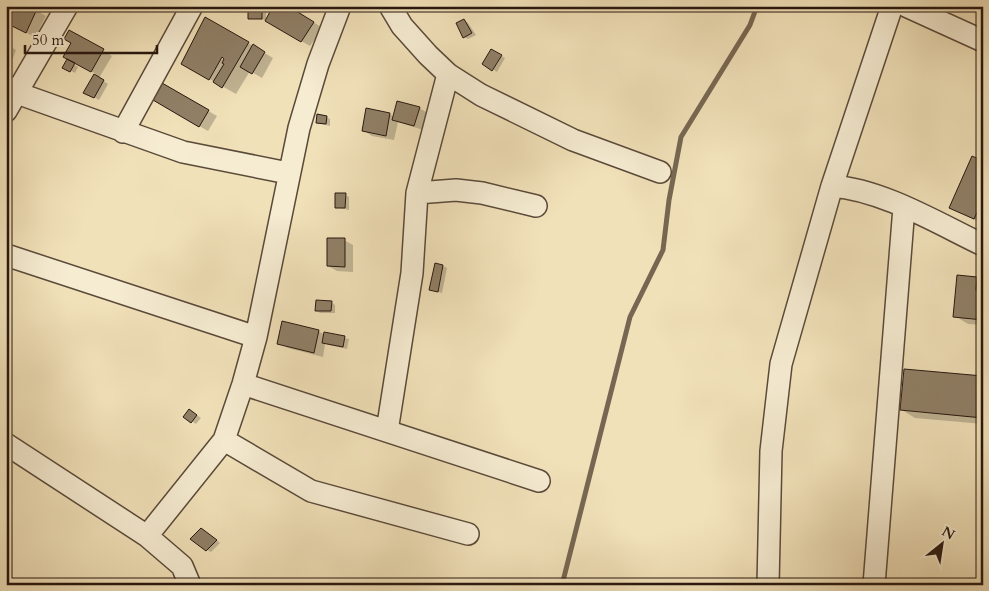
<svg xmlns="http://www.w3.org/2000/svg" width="989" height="591" viewBox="0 0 989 591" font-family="Cardo,serif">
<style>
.shadow{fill:#0003;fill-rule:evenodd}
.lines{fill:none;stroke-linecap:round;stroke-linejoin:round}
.stream{stroke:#776752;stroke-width:5}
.building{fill:#908067;stroke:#27170f}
.minor-casing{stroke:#5a4a3a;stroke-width:24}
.minor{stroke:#f6ecd2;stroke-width:21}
</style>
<rect width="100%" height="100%" fill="#f1e1b9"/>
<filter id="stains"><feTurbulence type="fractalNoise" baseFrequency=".004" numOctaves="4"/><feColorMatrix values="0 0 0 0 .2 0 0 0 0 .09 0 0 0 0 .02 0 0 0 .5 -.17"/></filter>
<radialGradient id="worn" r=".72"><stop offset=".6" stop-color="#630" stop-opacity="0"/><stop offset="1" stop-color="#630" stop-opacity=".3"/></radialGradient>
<path class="shadow" d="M28,6l18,10 -11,21 -29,-14z
M249,6h17v14l-17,-2z
M286,6l37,22 -13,18 -43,-25z
M464,20l4,3 8,12 -8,4 -4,-2z
M70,32l42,24 -13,22 9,6 -9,16 -14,-8 11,-18 -31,-18 8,-13z
M248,43l25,15 -11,20 -12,-7 -14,23 -53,-30zM216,55l10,3v3z
M6,44l10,6 -4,11 -6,-4z
M491,50l14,8 -8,14 -13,-9z
M68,61l10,6 -3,6 -11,-6z
M163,85l54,31 -9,15 -54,-31z
M419,108l9,5 -5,17 -25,-8 -4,18 -22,-4 -9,-6 27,-16 4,3z
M326,117l4,2v7l-13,-3z
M983,162v62l-32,-16z
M345,195l4,2v13l-13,-3z
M344,240l9,5v27l-16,-1 -9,-5z
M443,266l4,2 -5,25 -11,-3z
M976,278l7,4v43l-15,-1 -13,-8z
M331,302l4,3v8h-15l-4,-3z
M318,331l7,4 24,4 -2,10 -22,-5 -2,13 -35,-9 -9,-5z
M983,377v47l-68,-6 -13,-8z
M194,413l7,5 -5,6 -11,-7z
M206,532l14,11 -9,9 -4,-2z"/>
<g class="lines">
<path class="stream" d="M562,585l68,-268 33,-67 6,-50 12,-63 69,-112 7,-19"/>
</g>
<path class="building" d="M6,6h25l6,3 -11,24 -20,-10z
M248,6h14v13h-14z
M273,6h15l26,16 -13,20 -36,-21z
M205,17l44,25 -27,46 -9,-6 11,-18 -2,-1 2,-4 -2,-2 -13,23 -28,-16z
M464,19l8,14 -9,5 -7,-15z
M69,30l35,19 -13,23 -28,-15 8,-14 -7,-4z
M6,43l6,3 -5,13h-1z
M253,44l12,8 -13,22 -12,-7z
M491,49l11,6 -10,16 -10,-7z
M67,59l8,4 -5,9 -8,-4z
M94,74l10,6 -10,18 -11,-5z
M162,83l47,27 -10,17 -46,-27z
M397,101l23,6 -6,19 -22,-6z
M366,108l24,5 -4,23 -24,-5z
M317,114l10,2 -1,8 -10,-1z
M972,156l11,5v39l-9,19 -25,-11z
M335,193h11l-1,15h-10z
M327,238h18v29l-18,-1z
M435,263l8,2 -5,27 -9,-2z
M957,275l20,2 -1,13 7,1v29l-30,-3z
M316,300l16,1 -1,10h-16z
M282,321l37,9 -5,23 -37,-9z
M324,332l21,4 -2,11 -21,-4z
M904,369l79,7v42l-83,-8z
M189,409l8,6 -6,8 -8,-6z
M201,528l16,12 -11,11 -16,-12z"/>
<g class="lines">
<defs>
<path id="minor" d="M390,6l12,20 26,29 20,19 33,21 92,45 87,32
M906,6l77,35
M6,86l11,7 166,59 105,21
M6,111l61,-105
M123,132l69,-126
M832,186c51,4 105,37 151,59
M417,193l39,-3 26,3 54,13
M6,255l250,82
M243,384l296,97
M387,431l25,-158 5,-80 31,-119
M224,440l87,51 157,43
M6,444l141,92 35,30 8,19
M147,536l77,-96 19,-56 13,-47 43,-209 19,-64 22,-58
M768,585l3,-134 10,-87 51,-178 60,-180
M874,585l30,-378"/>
</defs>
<use href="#minor" class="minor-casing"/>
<use href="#minor" class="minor"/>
</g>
<rect width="989" height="591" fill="none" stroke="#f1e1b9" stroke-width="25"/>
<rect x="8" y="8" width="974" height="576" fill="none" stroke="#27170f" stroke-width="2.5"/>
<rect x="12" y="12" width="964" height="566" fill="none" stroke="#27170f"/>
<g transform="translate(942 544) rotate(30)" stroke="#f6ecd2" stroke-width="4" paint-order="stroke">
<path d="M0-4L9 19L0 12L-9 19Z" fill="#27170f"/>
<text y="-8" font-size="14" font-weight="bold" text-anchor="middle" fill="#27170f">N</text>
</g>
<path d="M25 45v8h132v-8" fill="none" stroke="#27170f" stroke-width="2.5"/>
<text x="32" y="45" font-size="15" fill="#27170f" stroke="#f6ecd2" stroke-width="4" paint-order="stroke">50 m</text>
<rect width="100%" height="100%" filter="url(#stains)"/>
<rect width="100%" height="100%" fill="url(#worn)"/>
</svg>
